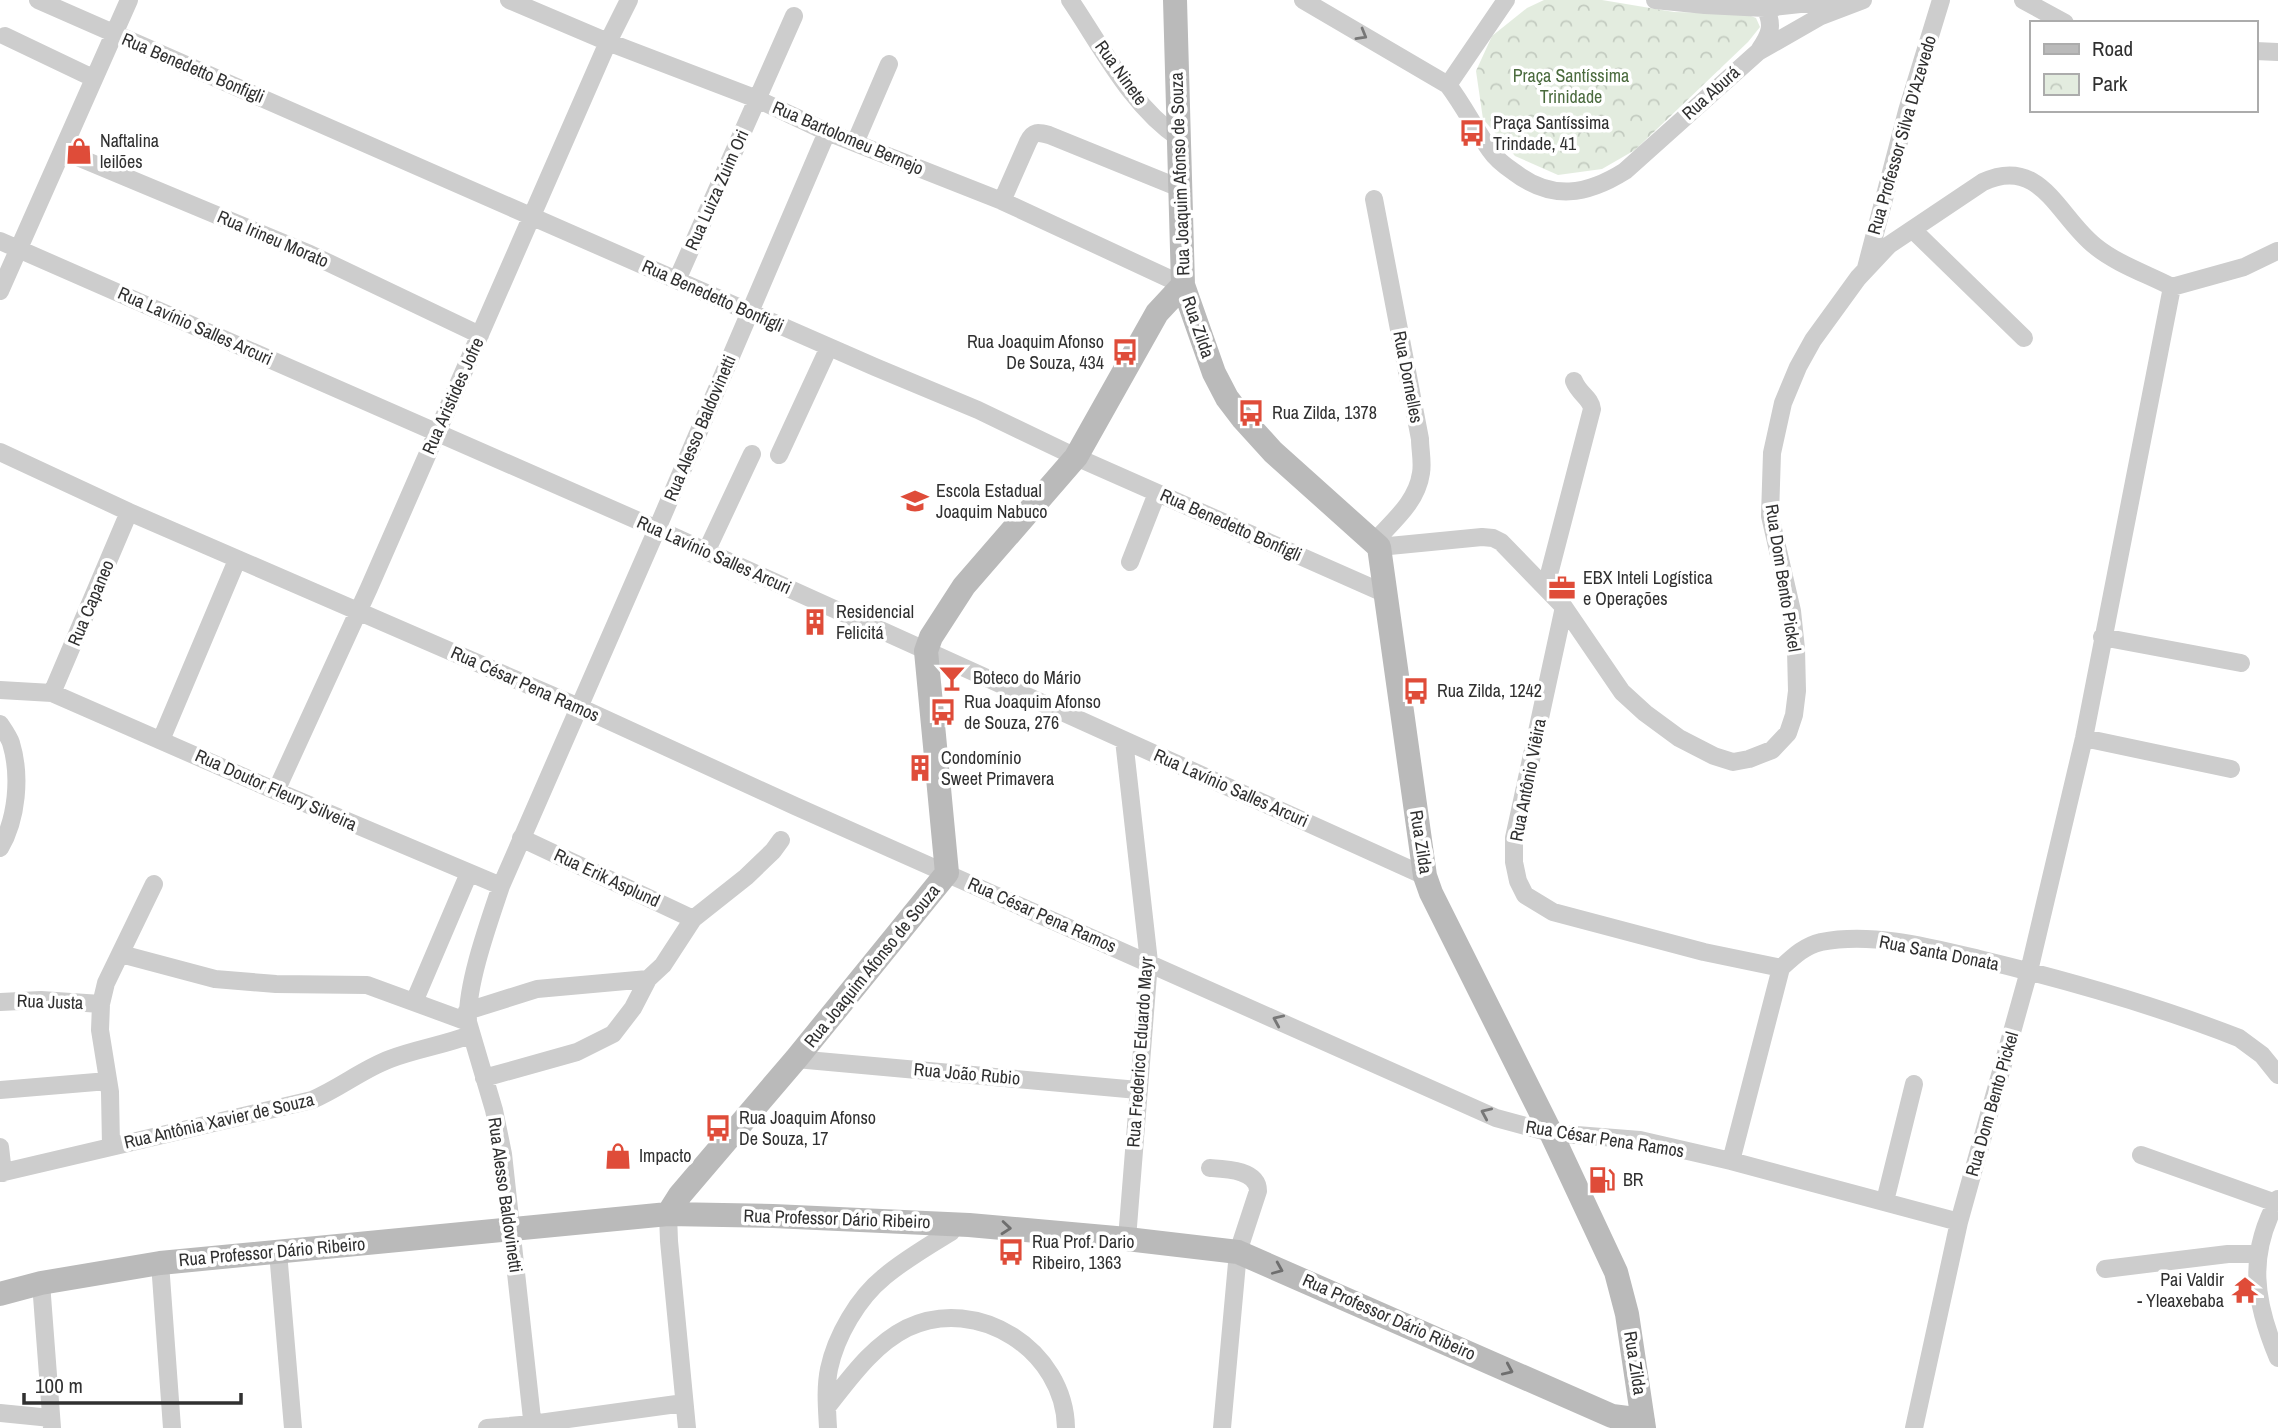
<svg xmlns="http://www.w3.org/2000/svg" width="2278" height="1428" viewBox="0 0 2278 1428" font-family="'Archivo Narrow',sans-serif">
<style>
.park{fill:url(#park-crowns)}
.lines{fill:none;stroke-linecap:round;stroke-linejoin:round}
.street{stroke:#cdcdcd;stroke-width:18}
.secondary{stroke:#bababa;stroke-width:24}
.oneway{stroke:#777}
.oneway2{stroke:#6e6e6e}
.labels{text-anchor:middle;stroke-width:7;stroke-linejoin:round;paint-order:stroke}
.street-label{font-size:18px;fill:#303030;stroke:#fff}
.park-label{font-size:18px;fill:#4b6b3e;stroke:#fff}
.poi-label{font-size:18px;fill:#303030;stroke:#fff;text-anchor:start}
</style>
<defs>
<pattern id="park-crowns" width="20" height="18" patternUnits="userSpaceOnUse" patternTransform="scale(1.75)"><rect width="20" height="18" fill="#e3ecdf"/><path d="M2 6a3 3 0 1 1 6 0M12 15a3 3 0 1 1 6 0" fill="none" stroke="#c3cbc0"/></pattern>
</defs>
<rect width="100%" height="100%" fill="#fff"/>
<path class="park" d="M1544,0h58l72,12 72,2 10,4 4,9 -12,15 -113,108 -33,19 -44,6 -43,-19 -32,-37 -7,-48 16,-35 35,-28z"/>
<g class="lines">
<path class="street" d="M38,0l837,367 103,43 98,47 310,137
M509,0l99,42 149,57 70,33 175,69 181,84
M1070,0c32,47 61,106 109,138
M1303,0l145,85
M1506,0l-58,85c16,21 27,44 42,65 6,9 15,16 24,22 38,29 73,23 111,-1l133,-119 63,-36 42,-16
M1655,0l50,5 60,3 72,-8
M2023,0l42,23
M5,36l88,42
M1760,49c10,-15 14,-24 5,-41
M2255,51l23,1
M855,143l34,-79
M63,151l247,103 170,81
M1374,199l46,240c0,11 3,23 1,34 -4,29 -28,48 -47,69
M1002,201l26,-59c5,-11 10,-10 21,-7l133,54
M1913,230l111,108
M0,241l657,288 768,347
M1866,268l41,-157 34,-111
M677,280l117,-264
M0,291l129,-291
M0,452l129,60 450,195 216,99 701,312 55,15 89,7 91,21 228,61
M779,455l50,-108
M1379,547l103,-10 11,1 8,4 63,65 58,85 23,21 34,25 35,18 19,6 16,-3 23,-9 16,-17 6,-18 3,-24 -1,-42 -4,-38 -22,-95 2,-63 11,-50 15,-36 15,-27 45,-62 31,-33 94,-63c58,-27 75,35 112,64 22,18 52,28 77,41l72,-20 33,-16
M706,552l46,-98
M1130,562l27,-69
M1546,586l46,-177c-1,-11 -13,-15 -18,-28
M1564,607l-50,231v24l4,19 7,14 28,17 151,40 77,16
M2102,637l139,26
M0,690l52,3 224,98 225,95 156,-357 170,-397
M52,693l77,-181
M0,724c4,6 9,13 11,19 10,33 6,76 -11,105
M2084,738l147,31
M161,740l76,-180
M1124,740l25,222 -22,277
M276,791l93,-203 239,-546 21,-42
M521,838l172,81
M501,886c-12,36 -35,99 -33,136l26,88 9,44 30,274
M121,954l94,25 61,5 91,1 101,37
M0,1002l41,-2 60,4
M414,1002l55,-129
M467,1011l70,-22 111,-10
M796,1059l342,31
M484,1078l93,-26 36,-18 20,-26 15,-29 15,-14 30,-46 53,-42 27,-26 8,-11
M0,1090l108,-9
M111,1146l-1,-54 -10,-62 1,-26 5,-21 48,-99
M0,1147l3,26
M2141,1155l135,48
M1731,1161l50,-193c12,-11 23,-22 40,-26 51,-10 108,5 158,17 87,21 176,46 260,79l23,17 16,20
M1210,1168c16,1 48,2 48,23l-20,61 -16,176
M0,1173l312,-73c28,-12 51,-31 78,-41 26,-10 54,-14 80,-24
M2278,1199c-31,56 -24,102 0,159
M1885,1201l29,-117
M668,1214l1,27 18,187
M278,1252l15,176
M160,1263l12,165
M2105,1269l123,-15h29
M41,1283l11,145
M827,1407c23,-29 46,-62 80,-79 71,-34 158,23 159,100
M0,1413l51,5
M487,1428l45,-4 152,-21
M828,1428c-1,-19 -3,-40 1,-59 7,-33 29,-71 55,-92 20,-17 44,-31 67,-45l5,-8
M1914,1428l45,-206 70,-251 55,-233 88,-451"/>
<path class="secondary" d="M1175,0l8,285 31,88 13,25 16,21 30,33 106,95 46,329 6,17 120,240 65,139 11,42 17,114
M668,1214l12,-19 116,-136 151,-186 -21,-222 5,-14 33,-51 112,-129 81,-144 26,-28
M0,1294l41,-11 119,-20 508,-49 105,2 196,9 158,14 111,13 374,164 31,4"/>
</g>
<defs><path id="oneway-chevron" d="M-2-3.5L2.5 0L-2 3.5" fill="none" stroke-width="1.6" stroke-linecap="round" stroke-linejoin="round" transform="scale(1.75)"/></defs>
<g class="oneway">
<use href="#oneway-chevron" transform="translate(1362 35) rotate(30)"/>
<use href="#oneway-chevron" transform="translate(1278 1020) rotate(-156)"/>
<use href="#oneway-chevron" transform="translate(1486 1113) rotate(-156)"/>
</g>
<g class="oneway2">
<use href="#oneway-chevron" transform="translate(1006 1228) rotate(5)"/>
<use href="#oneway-chevron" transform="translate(1278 1269) rotate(23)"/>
<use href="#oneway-chevron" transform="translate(1508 1370) rotate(24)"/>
</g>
<defs>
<symbol id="bus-bare" viewBox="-9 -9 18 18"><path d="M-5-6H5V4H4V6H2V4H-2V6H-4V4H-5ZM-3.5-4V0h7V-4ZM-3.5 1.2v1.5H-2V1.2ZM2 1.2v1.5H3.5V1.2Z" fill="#df4c39" stroke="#fff" stroke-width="2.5" paint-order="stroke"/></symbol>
<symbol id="shop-bare" viewBox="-9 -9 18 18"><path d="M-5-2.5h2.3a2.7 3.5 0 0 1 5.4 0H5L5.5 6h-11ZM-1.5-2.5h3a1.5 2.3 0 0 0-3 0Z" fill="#df4c39" stroke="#fff" stroke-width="2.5" paint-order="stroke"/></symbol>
<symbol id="school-bare" viewBox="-9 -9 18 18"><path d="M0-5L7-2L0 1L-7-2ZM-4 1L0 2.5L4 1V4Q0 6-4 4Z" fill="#df4c39" stroke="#fff" stroke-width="2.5" paint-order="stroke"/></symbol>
<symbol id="office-bare" viewBox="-9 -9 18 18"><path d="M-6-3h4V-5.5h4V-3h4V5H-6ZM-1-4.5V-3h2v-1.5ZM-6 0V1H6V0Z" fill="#df4c39" stroke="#fff" stroke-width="2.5" paint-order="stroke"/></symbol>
<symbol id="building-bare" viewBox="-9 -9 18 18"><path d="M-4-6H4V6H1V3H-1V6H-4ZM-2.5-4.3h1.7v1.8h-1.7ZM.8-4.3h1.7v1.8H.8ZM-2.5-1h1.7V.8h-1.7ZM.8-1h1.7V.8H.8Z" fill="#df4c39" stroke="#fff" stroke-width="2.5" paint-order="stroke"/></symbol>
<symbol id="bar-bare" viewBox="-9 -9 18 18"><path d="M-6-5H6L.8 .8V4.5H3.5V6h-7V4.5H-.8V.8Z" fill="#df4c39" stroke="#fff" stroke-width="2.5" paint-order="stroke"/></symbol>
<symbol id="fuel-bare" viewBox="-9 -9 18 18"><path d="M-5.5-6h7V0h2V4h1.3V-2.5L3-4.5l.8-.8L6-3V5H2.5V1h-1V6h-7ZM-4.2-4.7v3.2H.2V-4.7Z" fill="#df4c39" stroke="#fff" stroke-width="2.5" paint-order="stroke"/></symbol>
<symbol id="temple-bare" viewBox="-9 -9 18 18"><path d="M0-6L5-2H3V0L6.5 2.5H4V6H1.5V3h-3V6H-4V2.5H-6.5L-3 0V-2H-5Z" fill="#df4c39" stroke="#fff" stroke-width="2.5" paint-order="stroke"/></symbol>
</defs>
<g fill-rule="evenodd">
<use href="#bus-bare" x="1453" y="114" width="38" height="38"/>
<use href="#shop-bare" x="60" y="132" width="38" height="38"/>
<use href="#bus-bare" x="1106" y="333" width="38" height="38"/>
<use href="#bus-bare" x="1232" y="394" width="38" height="38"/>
<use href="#school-bare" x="896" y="482" width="38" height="38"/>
<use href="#office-bare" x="1543" y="569" width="38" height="38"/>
<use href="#building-bare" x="796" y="603" width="38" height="38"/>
<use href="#bar-bare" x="933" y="659" width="38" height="38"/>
<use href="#bus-bare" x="1397" y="672" width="38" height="38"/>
<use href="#bus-bare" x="924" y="693" width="38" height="38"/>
<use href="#building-bare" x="901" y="749" width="38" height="38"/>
<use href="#bus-bare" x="699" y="1109" width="38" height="38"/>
<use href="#shop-bare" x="599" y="1137" width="38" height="38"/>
<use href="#fuel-bare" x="1583" y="1161" width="38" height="38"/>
<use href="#bus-bare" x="992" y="1233" width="38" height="38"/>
<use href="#temple-bare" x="2226" y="1271" width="38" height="38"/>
</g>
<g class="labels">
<g class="street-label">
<text transform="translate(193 68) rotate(23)" y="6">Rua Benedetto Bonfigli</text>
<text transform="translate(1121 73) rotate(54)" y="6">Rua Ninete</text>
<text transform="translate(1711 93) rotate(-42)" y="6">Rua Aburá</text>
<text transform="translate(1902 135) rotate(-74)" y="6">Rua Professor Silva D'Azevedo</text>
<text transform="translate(848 138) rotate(23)" y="6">Rua Bartolomeu Bernejo</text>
<text transform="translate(1180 174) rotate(-92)" y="6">Rua Joaquim Afonso de Souza</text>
<text transform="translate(717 190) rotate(-66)" y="6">Rua Luiza Zuim Ori</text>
<text transform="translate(273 239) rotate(23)" y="6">Rua Irineu Morato</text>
<text transform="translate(713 296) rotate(24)" y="6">Rua Benedetto Bonfigli</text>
<text transform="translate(195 326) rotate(24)" y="6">Rua Lavínio Salles Arcuri</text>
<text transform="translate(1198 327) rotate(71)" y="6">Rua Zilda</text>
<text transform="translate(1408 377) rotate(79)" y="6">Rua Dornelles</text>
<text transform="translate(453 396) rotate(-66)" y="6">Rua Aristides Jofre</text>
<text transform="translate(700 428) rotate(-67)" y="6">Rua Alesso Baldovinetti</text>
<text transform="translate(1231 525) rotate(24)" y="6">Rua Benedetto Bonfigli</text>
<text transform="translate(714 555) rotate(24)" y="6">Rua Lavínio Salles Arcuri</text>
<text transform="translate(1783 578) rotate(81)" y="6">Rua Dom Bento Pickel</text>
<text transform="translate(91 603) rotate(-67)" y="6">Rua Capaneo</text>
<text transform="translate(525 684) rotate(24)" y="6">Rua César Pena Ramos</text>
<text transform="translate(1528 780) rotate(-79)" y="6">Rua Antônio Viêira</text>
<text transform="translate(1231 788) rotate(24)" y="6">Rua Lavínio Salles Arcuri</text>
<text transform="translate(276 790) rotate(24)" y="6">Rua Doutor Fleury Silveira</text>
<text transform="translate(1421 842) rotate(81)" y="6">Rua Zilda</text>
<text transform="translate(607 878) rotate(25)" y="6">Rua Erik Asplund</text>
<text transform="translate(1042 915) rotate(24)" y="6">Rua César Pena Ramos</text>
<text transform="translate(1939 953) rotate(11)" y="6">Rua Santa Donata</text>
<text transform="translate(872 966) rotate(-51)" y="6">Rua Joaquim Afonso de Souza</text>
<text transform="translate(50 1002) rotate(2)" y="6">Rua Justa</text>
<text transform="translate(1140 1052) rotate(-86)" y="6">Rua Frederico Eduardo Mayr</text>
<text transform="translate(967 1074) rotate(5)" y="6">Rua João Rubio</text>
<text transform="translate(1992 1104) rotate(-74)" y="6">Rua Dom Bento Pickel</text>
<text transform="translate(219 1121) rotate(-13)" y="6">Rua Antônia Xavier de Souza</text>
<text transform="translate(1605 1139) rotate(9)" y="6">Rua César Pena Ramos</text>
<text transform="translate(505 1195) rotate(82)" y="6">Rua Alesso Baldovinetti</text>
<text transform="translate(837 1219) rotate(2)" y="6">Rua Professor Dário Ribeiro</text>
<text transform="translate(272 1252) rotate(-5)" y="6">Rua Professor Dário Ribeiro</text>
<text transform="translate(1389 1317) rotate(24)" y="6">Rua Professor Dário Ribeiro</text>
<text transform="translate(1635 1363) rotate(81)" y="6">Rua Zilda</text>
</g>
<g class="park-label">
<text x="1571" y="82">Praça Santíssima<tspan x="1571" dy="21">Trinidade</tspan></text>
</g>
<g class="poi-label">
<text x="1493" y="129">Praça Santíssima<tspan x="1493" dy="21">Trindade, 41</tspan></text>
<text x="100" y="147">Naftalina<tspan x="100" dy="21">leilões</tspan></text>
<text x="1104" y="348" text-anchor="end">Rua Joaquim Afonso<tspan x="1104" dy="21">De Souza, 434</tspan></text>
<text x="1272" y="419">Rua Zilda, 1378</text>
<text x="936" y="497">Escola Estadual<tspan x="936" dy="21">Joaquim Nabuco</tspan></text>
<text x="1583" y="584">EBX Inteli Logística<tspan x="1583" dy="21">e Operações</tspan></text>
<text x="836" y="618">Residencial<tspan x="836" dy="21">Felicitá</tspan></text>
<text x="973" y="684">Boteco do Mário</text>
<text x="1437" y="697">Rua Zilda, 1242</text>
<text x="964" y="708">Rua Joaquim Afonso<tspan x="964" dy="21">de Souza, 276</tspan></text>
<text x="941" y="764">Condomínio<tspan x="941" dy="21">Sweet Primavera</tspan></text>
<text x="739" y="1124">Rua Joaquim Afonso<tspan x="739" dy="21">De Souza, 17</tspan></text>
<text x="639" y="1162">Impacto</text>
<text x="1623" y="1186">BR</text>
<text x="1032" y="1248">Rua Prof. Dario<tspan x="1032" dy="21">Ribeiro, 1363</tspan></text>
<text x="2224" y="1286" text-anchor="end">Pai Valdir<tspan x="2224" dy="21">- Yleaxebaba</tspan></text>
</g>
</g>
<rect x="2030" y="21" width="228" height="91" fill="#ffffff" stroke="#acacac" stroke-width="2"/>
<rect x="2044" y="44" width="35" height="10" fill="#bababa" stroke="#acacac" stroke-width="2"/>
<text x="2092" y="56" font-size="21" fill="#303030">Road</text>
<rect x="2044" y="74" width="35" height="21" fill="url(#park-crowns)" stroke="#acacac" stroke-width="2"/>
<text x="2092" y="91" font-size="21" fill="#303030">Park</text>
<path d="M24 1393v10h217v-10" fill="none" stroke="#303030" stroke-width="3.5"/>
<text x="35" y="1393" font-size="21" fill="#303030" stroke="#ffffff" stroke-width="5" paint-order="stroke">100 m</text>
</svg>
